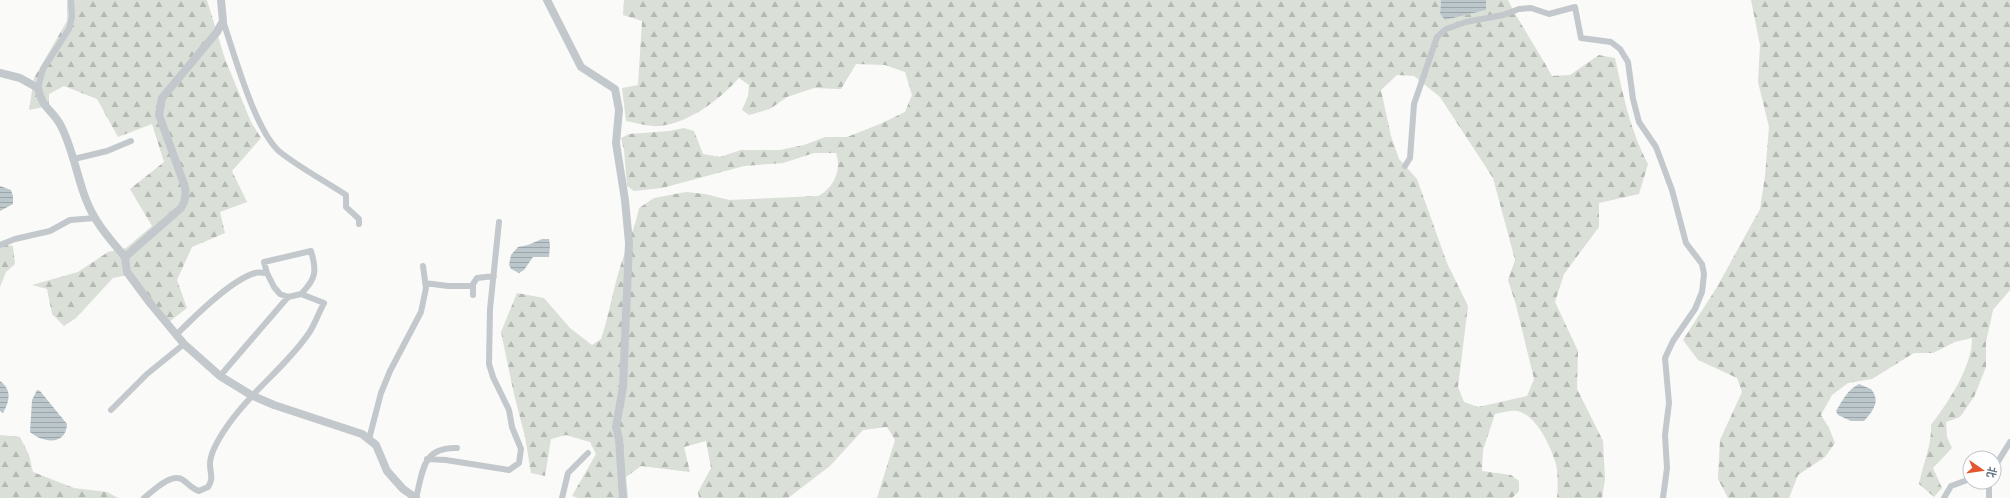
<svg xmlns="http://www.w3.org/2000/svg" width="2010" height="498" viewBox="0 0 2010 498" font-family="Cabin,'Noto Sans SC',sans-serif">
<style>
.forest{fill:url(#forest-firs);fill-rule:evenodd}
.water{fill:url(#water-rules)}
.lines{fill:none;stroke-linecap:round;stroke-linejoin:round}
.minor{stroke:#c3c8cc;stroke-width:6}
.tertiary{stroke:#c3c8cc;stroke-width:8}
</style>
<defs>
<pattern id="forest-firs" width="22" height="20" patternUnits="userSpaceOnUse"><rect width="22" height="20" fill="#dadfd7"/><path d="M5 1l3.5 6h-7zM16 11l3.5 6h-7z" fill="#b4b9b4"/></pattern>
<pattern id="water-rules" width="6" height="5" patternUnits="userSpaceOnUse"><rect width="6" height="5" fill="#bbc7cb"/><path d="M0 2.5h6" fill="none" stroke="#9ca6aa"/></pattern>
</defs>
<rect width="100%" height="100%" fill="#fafaf8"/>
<path class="forest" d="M67,0h140l18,59 26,63 10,16 -29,33 15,31 -27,10 5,21 -33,14 -15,33 10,28 -18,14 -37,-48 -19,4 -37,40 -12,8 -12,-12 -5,-25 -15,-4 46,-13 30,-20 18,-4 26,-22 -22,-37 34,-27 -12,-38 -34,13 -21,-38 -33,-13 -15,8v12l-20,4 5,-32 33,-57z
M624,0h817l-1,14 5,6 41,-10v-10h22c13,26 30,50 44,76l18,-1 29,-20 16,3c9,40 14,69 33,106l-9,30 -40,9v24l-35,47 -9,28 23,49 -1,38 26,52 2,38 -3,19h-45c1,-10 1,-24 -1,-34 -5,-17 -20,-50 -39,-53 -7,-1 -16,2 -22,3l-12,36 -1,21 29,4 8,6v10l-7,7h-635l18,-58 -8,-13 -24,3 -33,36 -42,32h-89l-1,-6 13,-24 -5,-27 -22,6 6,25 -49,-6 -15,11 2,21h-50l-6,-2 24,-42 -6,-12 -24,-7 -15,4 -6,37 -14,-3 -6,-36 -11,-43 -13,-62 16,-39 27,5 26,30 22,17 9,-6c8,-24 12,-50 20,-75 6,-19 14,-36 18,-56l15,-10 32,-6 19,2 24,6 89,-4c16,-8 24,-26 18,-43h-22l-31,10 -39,3 -82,22 -28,3 -7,-5 -3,-36 -3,-12 8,-4 40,-3 15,-3 10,3 9,23 17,3 21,-7h39l24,-5 21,-8h22l33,-13 25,-12 7,-17 -7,-23 -20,-7 -29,-1 -15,25 -27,-1 -27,9 -17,12 -21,6 -7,-5 6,-14 1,-11 -10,-7c-20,22 -48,44 -79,48 -10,1 -23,-3 -34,-5l-4,-33 16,-3 4,-64 -19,-6zM1397,75l17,1 26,21 53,81 22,82 -7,20 8,25 18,74 -7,17 -49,11 -14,-5 -6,-15 10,-81 -21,-43 -30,-84 -18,-20 -8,-23 -10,-46z
M1751,0h259v290l-17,20 -7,32v25l-12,30 -14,20 -14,5 1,15 5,11 -19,20 9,20 -8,9 -15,-13c4,-20 13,-39 12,-59 17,-23 41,-57 41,-87l-17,4 -22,11h-19l-42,26 -24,4 -16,12 -11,20 8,13 6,15 -10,14 -27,18 -9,23h-61l-10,-19 2,-39 22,-48 -5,-14 -39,-18 -15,-20 34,-53 43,-78 5,-33 4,-49 -11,-45 2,-37z
M0,244l13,2 2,18 -9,8 -6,15z
M0,435l20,2 9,18 4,17 41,16 33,4 11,6h-118z"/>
<path class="water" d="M1441,0h45v10l-41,10 -5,-6z
M0,186l11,4 2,6v8l-13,7z
M542,239h7l1,6 -1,12h-16l-9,13 -5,3 -8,-4 -2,-4 2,-10 7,-8 10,-2z
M0,381c12,9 10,19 3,32l-3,-2z
M1859,384l12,5c10,12 2,22 -7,32h-13l-13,-6 -2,-4c7,-11 11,-21 23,-27z
M37,390l3,1 27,33c-1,22 -24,19 -37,8l2,-32z"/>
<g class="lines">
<path class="minor" d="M223,21c11,32 32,110 57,131 20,16 45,29 66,43v12l13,12v5
M38,88l5,-19 26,-40 3,-12 -1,-17
M74,159l33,-8 24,-10
M1405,166l5,-8 4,-54 23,-67 9,-8 20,-7 37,-7 16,-6 12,-1 18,6 26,-7 6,31 30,4 9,7 8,13 5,37 6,23 17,25 16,43 14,53 16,21 2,10 -2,18 -7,17 -22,32 -8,17 4,45 -4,32 2,33 -4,30
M0,245l15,-6 35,-8 20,-11 25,-2
M267,273l-3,-11 47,-11c6,20 5,28 -10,43
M425,283l23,3h25
M473,295v-11l4,-6 17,-2
M220,376l68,-79
M111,410l36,-36 37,-30
M369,439l12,-46 9,-22 31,-59 5,-24 -3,-22
M427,459l19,1 63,10 10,-7 2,-14 -9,-22 -3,-17 -16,-33 -4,-13 1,-55 9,-87
M1994,468l16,-26
M144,498c9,-7 27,-26 39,-18 6,4 9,9 16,11l9,-4c6,-9 2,-13 2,-23 0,-12 11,-29 18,-39 23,-34 58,-58 81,-92 6,-9 10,-21 15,-30l-23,-9 -13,3 -8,-3 -6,-7 -7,-14c-4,0 -9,-1 -12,0 -24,7 -61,44 -79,62
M416,498c7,-27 6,-51 41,-50
M562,498l6,-25 20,-20
M1944,498l7,-12 19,-7
M1989,498v-16"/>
<path class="tertiary" d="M221,0l2,21 -6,11 -55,66 -3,17 25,69c3,9 2,16 -3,24l-56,49 2,15 23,31 34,41 36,32 31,19 23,10 88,29 14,11 11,26 16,18 13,9
M547,0l34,67 34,22 4,21 -3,33 9,57 4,43 -6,144 -7,40 3,12 4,59
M0,73l20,5 18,10c4,21 15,22 23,38 15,29 17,64 34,92 8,14 20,27 30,39"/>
</g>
<g transform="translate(1982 470) rotate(103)"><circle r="19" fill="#ffffff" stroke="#c1c8cd"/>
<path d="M0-3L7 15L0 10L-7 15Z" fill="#e4572e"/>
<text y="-6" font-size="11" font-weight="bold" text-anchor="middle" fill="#657683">北</text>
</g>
</svg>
